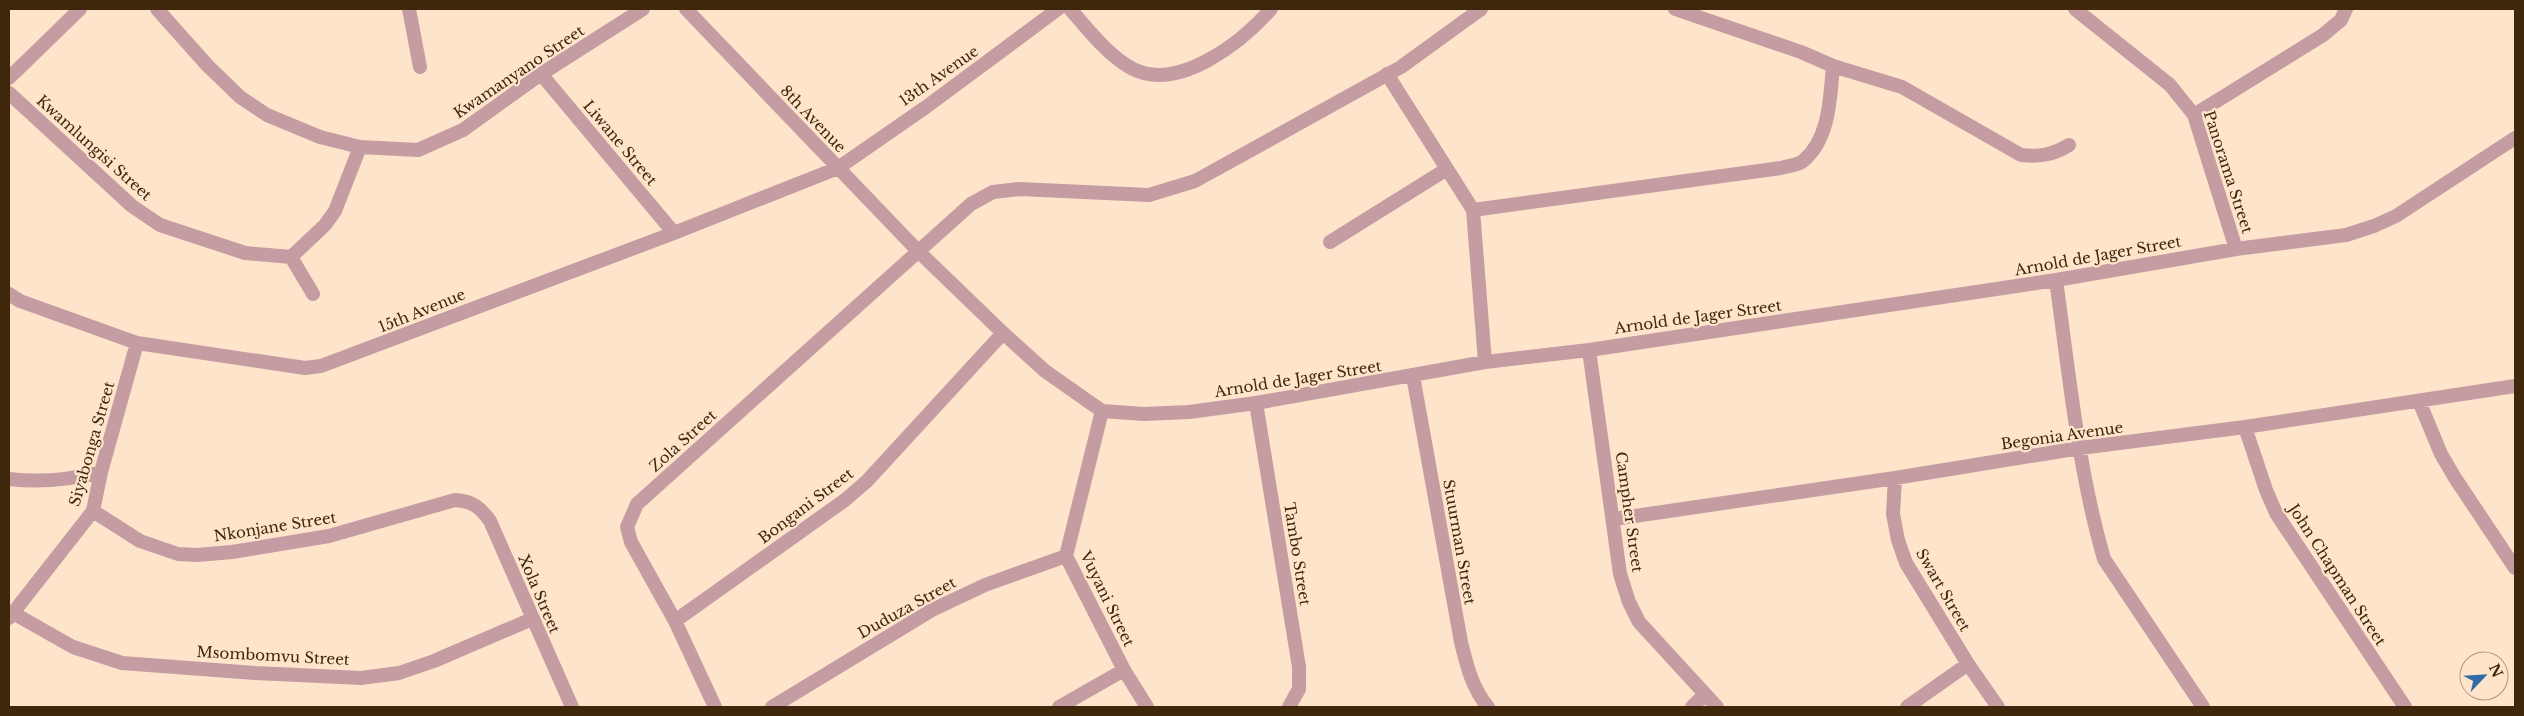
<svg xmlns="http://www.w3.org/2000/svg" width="2524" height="716" viewBox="0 0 2524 716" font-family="'Libre Baskerville',serif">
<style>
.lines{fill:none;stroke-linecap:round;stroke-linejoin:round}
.minor{stroke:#c49ca1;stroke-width:14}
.labels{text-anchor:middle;stroke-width:4.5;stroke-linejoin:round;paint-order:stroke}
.street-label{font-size:15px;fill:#3e270a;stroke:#fde4cb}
</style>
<rect width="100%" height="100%" fill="#fde4cb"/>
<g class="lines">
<path class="minor" d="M157,9l50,56 33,32 27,18 53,22 40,10 58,3 45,-20 78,-56 102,-65
M409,9l11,58
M686,9l232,242 85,82 42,38 57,40 42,3 45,-2 67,-9 229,-41 104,-12 467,-70 180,-31 110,-14 28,-9 22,-10 119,-78
M1070,9c18,20 38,47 63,60 46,23 109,-27 138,-60
M2075,9l95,76 24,30 42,134
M1833,66l69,21 119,68c18,2 32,0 48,-10
M541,74l133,159
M1387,74l86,136 12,152
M9,78l71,-69
M9,93l123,113 28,19 85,28 46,4 34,-32 10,-14 25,-64
M2194,115l129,-80 18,-15 5,-11
M1473,210l308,-42c7,-2 17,-3 22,-7 27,-22 27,-64 30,-95l-32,-14 -126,-43
M1330,242l117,-73
M291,257l22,37
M2056,280c13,93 22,189 48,279l99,148
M9,294l11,7 117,42 168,25 16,-2 353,-133 164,-65 88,-61 132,-98
M1589,350l31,224 9,28 10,20 78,85
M1413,376l48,266c6,24 11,46 27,65
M2419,401l22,53 14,24 60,90
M1256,403l43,264v22l-10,18
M1102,411l-36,145 58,114 23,37
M2245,427l21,63 10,23 129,194
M1895,478l-2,36 5,26 8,23 62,101 30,43
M9,479c32,4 60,1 92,-7
M93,511l47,30 38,13 19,1 35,-3 97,-16 126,-36c17,1 25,7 35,21l82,186
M1614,519l281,-41 185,-30 165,-21 270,-41
M13,613l60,34 49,16 133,10 106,5 38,-5 35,-12 98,-42
M9,618l84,-107 8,-39 36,-129
M675,621l170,-121 22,-19 136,-148
M715,707l-40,-86 -44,-79 -4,-15 10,-23 334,-300 22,-12 26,-3 130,6 46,-14 206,-114 80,-58
M772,707l160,-97 53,-25 81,-29
M1059,707l65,-37
M1692,707l12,-12
M1907,707l61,-43"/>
</g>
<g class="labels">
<g class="street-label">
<text transform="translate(519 72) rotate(-34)" y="5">Kwamanyano Street</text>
<text transform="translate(939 76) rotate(-35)" y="5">13th Avenue</text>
<text transform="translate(813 119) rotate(46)" y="5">8th Avenue</text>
<text transform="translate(620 143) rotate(50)" y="5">Liwane Street</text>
<text transform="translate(94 148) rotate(42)" y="5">Kwamlungisi Street</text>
<text transform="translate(2228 172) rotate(72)" y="5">Panorama Street</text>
<text transform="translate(2098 256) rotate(-10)" y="5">Arnold de Jager Street</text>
<text transform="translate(422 311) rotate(-22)" y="5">15th Avenue</text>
<text transform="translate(1698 317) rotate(-8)" y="5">Arnold de Jager Street</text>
<text transform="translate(1298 379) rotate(-9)" y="5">Arnold de Jager Street</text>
<text transform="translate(2062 436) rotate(-8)" y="5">Begonia Avenue</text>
<text transform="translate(683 441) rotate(-42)" y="5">Zola Street</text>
<text transform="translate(92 444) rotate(-74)" y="5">Siyabonga Street</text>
<text transform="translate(806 506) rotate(-37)" y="5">Bongani Street</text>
<text transform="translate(1629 512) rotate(82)" y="5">Campher Street</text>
<text transform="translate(275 527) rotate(-9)" y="5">Nkonjane Street</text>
<text transform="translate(1459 542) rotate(80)" y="5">Stuurman Street</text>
<text transform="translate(1297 554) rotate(81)" y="5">Tambo Street</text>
<text transform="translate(2337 575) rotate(57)" y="5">John Chapman Street</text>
<text transform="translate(1943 590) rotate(60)" y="5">Swart Street</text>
<text transform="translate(539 594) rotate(67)" y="5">Xola Street</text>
<text transform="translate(1107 599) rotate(64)" y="5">Vuyani Street</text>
<text transform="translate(907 608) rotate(-29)" y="5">Duduza Street</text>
<text transform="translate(273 656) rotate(3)" y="5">Msombomvu Street</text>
</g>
</g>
<rect width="2524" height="716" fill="none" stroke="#3e270a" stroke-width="20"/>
<g transform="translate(2484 676) rotate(65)"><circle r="24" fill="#fde4cb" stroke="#b1987e"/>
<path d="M0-4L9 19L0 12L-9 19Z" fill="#306da4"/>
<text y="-8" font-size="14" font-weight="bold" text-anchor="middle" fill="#3e270a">N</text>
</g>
</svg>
